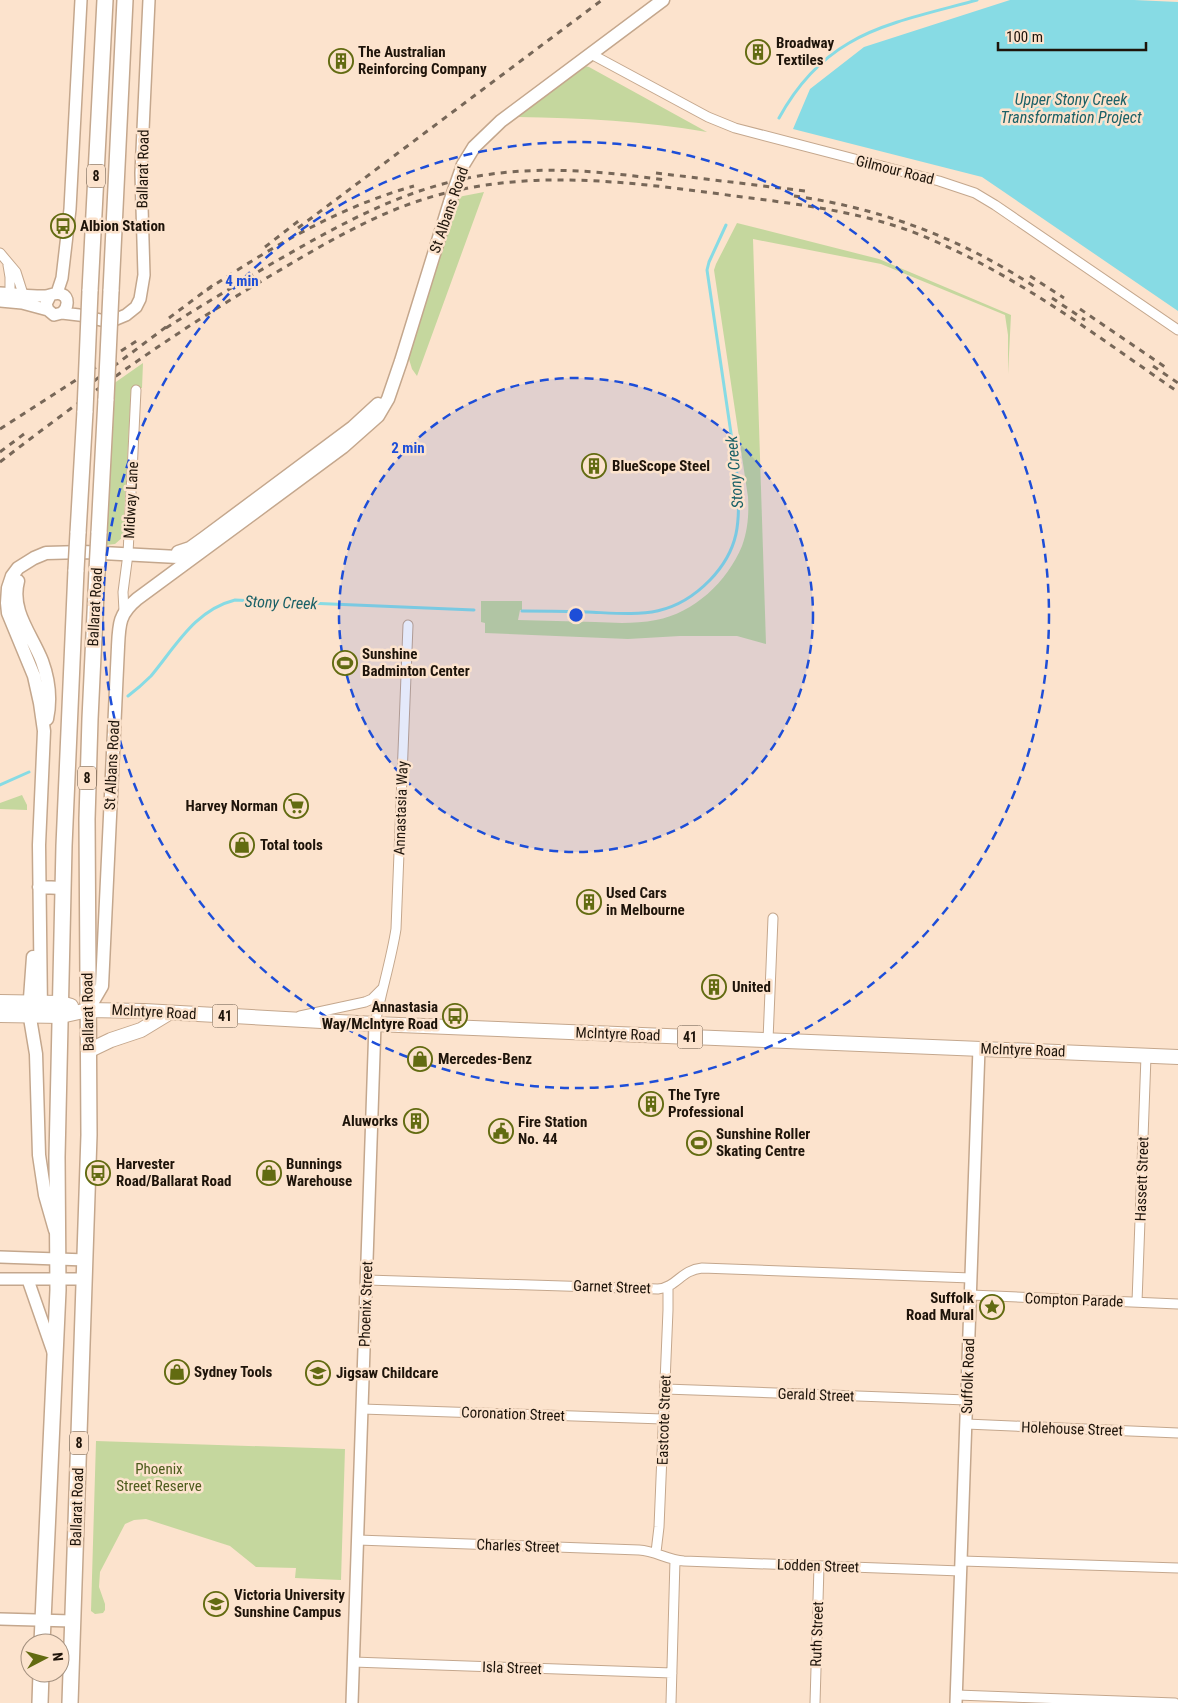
<svg xmlns="http://www.w3.org/2000/svg" width="1178" height="1703" viewBox="0 0 1178 1703" font-family="'Roboto Condensed',sans-serif">
<style>
.green{fill:#c5d79e}
.water{fill:#87dbe4}
.lines{fill:none;stroke-linecap:round;stroke-linejoin:round}
.stream{stroke:#87dbe4;stroke-width:3}
.minor-casing{stroke:#c4a78d;stroke-width:11}
.tertiary-casing{stroke:#c4a78d;stroke-width:14}
.secondary-casing{stroke:#c4a78d;stroke-width:15}
.primary-casing{stroke:#c4a78d;stroke-width:16}
.trunk-casing{stroke:#c4a78d;stroke-width:18}
.minor{stroke:#fff;stroke-width:9}
.tertiary{stroke:#fff;stroke-width:11}
.secondary{stroke:#fff;stroke-width:12}
.primary{stroke:#fff;stroke-width:14}
.trunk{stroke:#fff;stroke-width:15}
.rail{stroke:#776758;stroke-width:3;stroke-dasharray:6 6;stroke-linecap:butt}
.secondary-bridge-casing{stroke:#c4a78d;stroke-width:15;stroke-linecap:butt}
.trunk-bridge-casing{stroke:#c4a78d;stroke-width:18;stroke-linecap:butt}
.secondary-bridge{stroke:#fff;stroke-width:12}
.trunk-bridge{stroke:#fff;stroke-width:15}
.ring{fill:none;stroke:#1d4ed8;stroke-width:2.5;stroke-dasharray:9 6}
.labels{text-anchor:middle;stroke-width:5;stroke-linejoin:round;paint-order:stroke}
.shield{fill:#fce3cd;stroke:#615244;stroke-width:1}
.shield-label{font-size:14px;font-weight:bold;fill:#1e140a}
.poi-label{font-size:15px;font-weight:bold;fill:#1e140a;stroke:#fce3cd;text-anchor:start}
.street-label{font-size:15px;fill:#1e140a;stroke:#fce3cd}
.park-label{font-size:15px;fill:#4d5c1d;stroke:#fce3cd}
.water-label{font-size:16px;font-style:italic;fill:#1b6167;stroke:#fce3cd}
.centre{fill:#1d4ed8;stroke:#fce3cd;stroke-width:2.5}
.ring-label{font-size:15px;text-anchor:middle;font-weight:bold;fill:#1d4ed8;stroke:#fce3cd;stroke-width:5;stroke-linejoin:round;paint-order:stroke}
</style>
<rect width="100%" height="100%" fill="#fce3cd"/>
<path class="green" d="M585,66l4,1 118,65c-62,-11 -126,-14 -189,-15z
M484,192l-67,184 -5,-7 -4,-13 50,-159z
M737,223l142,36 132,56 -3,59v-39l-3,-20 -124,-51 -128,-25 13,405 -29,-8h-57l-52,3 -143,-6v-10l-4,-1v-21h41v9h-2l-2,10c26,1 51,1 77,2 20,1 40,2 61,-2 38,-7 71,-38 86,-74 6,-16 7,-33 6,-49l-34,-227 2,-6z
M143,363l-1,25h-5l-6,3 -8,146 -8,7 -9,1 7,-161z
M22,795l5,10v5l-27,-1v-6z
M96,1441l249,8 -4,131 -46,-2 1,-10 -40,-1 -26,-21 -84,-27 -12,1 -9,4 -25,48 -1,15 6,17v6l-2,3 -8,1 -4,-3z"/>
<path class="water" d="M1010,0h124l44,2v309l-196,-134 -189,-48 17,-40 54,-42z"/>
<g class="lines">
<path class="stream" d="M779,118c17,-31 39,-57 70,-75 34,-21 89,-32 128,-43
M522,611c21,0 43,0 65,1 50,2 84,8 123,-32 30,-31 30,-59 28,-99l-31,-211 2,-8 17,-37
M128,696c8,-6 16,-13 23,-20 25,-30 44,-66 84,-76l239,10
M0,785l29,-13"/>
<defs>
<path id="minor" d="M591,54l117,63 27,11 204,53 36,12 20,12 183,125
M0,253l16,19 7,22
M8,265l2,12v22
M124,611l-1,-19 5,-38 8,-164
M300,1016l65,-14 7,-3 10,-10
M375,1024c6,-32 16,-63 21,-95l12,-304
M768,1040l5,-122
M367,1280l291,9c19,-2 23,-19 44,-21l269,10
M971,1295l207,9
M1137,1302l9,-246
M665,1389l302,11
M362,1409l301,10
M966,1424l212,9
M358,1540l281,10c17,1 28,10 45,11l277,10
M656,1552l3,-25 9,-217v-23
M962,1561l216,7
M353,1662l319,11
M957,1695l218,8
M671,1703l4,-143
M815,1703l4,-137"/>
<path id="tertiary" d="M0,293c15,0 31,4 45,3 5,0 10,-4 16,-2 9,3 7,14 1,19
M57,293l5,-15 8,-69 11,-209
M50,296l-4,8 2,6 6,5 8,-2 17,2 26,6 9,-1 12,-5 10,-8 4,-8 4,-24 -3,-102 8,-173
M0,301l22,2 26,7
M0,1257l86,3
M0,1279h85
M28,1280l25,72
M0,1619l72,2
M352,1703l23,-679
M956,1703l23,-655"/>
<path id="secondary" d="M463,165l11,-18 27,-26 162,-121
M178,552l12,-4 14,-10 149,-111 25,-23
M18,581c-8,30 14,54 24,80 7,19 9,39 5,58
M39,887l24,1
M33,957l-4,55 7,42 3,101 6,40 10,35
M88,1010l14,-24 16,-339c1,-23 1,-33 19,-48l206,-152 35,-31 10,-17 13,-38 49,-159
M41,1012l-2,-167 5,-114 -4,-28 -6,-27 -26,-63 -1,-10 1,-15 4,-12 6,-8 16,-10 12,-5 37,-1 95,5 15,-2"/>
<path id="primary" d="M0,1002l61,1 10,3
M0,1015l61,1 27,-6 56,1 231,13 803,33
M88,1051l23,-11 30,-10 28,-17"/>
<path id="trunk" d="M90,291l15,-291
M111,291l14,-291
M78,533l7,-122
M99,533l7,-134
M42,1643l16,-353 -1,-133 7,-311 12,-276
M40,1703l1,-30
M70,1703l19,-568 -2,-316 3,-100 7,-148"/>
</defs>
<use href="#minor" class="minor-casing"/>
<use href="#tertiary" class="tertiary-casing"/>
<use href="#secondary" class="secondary-casing"/>
<use href="#primary" class="primary-casing"/>
<use href="#trunk" class="trunk-casing"/>
<use href="#minor" class="minor"/>
<use href="#tertiary" class="tertiary"/>
<use href="#secondary" class="secondary"/>
<use href="#primary" class="primary"/>
<use href="#trunk" class="trunk"/>
<path class="rail" d="M656,173l149,18
M794,196c87,12 168,43 241,91
M298,228l304,-228
M265,247l36,-28
M1030,276l34,22
M207,290c64,-43 132,-83 207,-104
M1052,298l33,22
M1080,309l85,58
M169,318l44,-33
M166,328c33,-21 67,-41 100,-61 66,-38 131,-76 207,-90 64,-12 128,-6 192,3
M1153,366l25,17
M94,381l76,-57
M0,429l138,-89
M0,452l24,-18
M0,462c87,-67 176,-131 270,-186 44,-26 87,-52 134,-70 109,-41 219,-25 331,-10 70,9 140,17 204,47 86,38 162,96 239,149"/>
<defs>
<path id="secondary-bridge" d="M450,202l13,-37"/>
<path id="trunk-bridge" d="M106,399l5,-108
M85,411l5,-120
M76,570l2,-37
M97,571l2,-38"/>
</defs>
<use href="#secondary-bridge" class="secondary-bridge-casing"/>
<use href="#trunk-bridge" class="trunk-bridge-casing"/>
<use href="#secondary-bridge" class="secondary-bridge"/>
<use href="#trunk-bridge" class="trunk-bridge"/>
</g>
<circle cx="576" cy="615" r="237" fill="#1d4ed8" fill-opacity=".12"/>
<g class="ring">
<circle cx="576" cy="615" r="237"/>
<circle cx="576" cy="615" r="473"/>
</g>
<defs>
<symbol id="building-ring" viewBox="-11 -11 22 22"><circle r="9.5" fill="#fce3cd" stroke="#626b11" stroke-width="1.5"/><path d="M-4-6H4V6H1V3H-1V6H-4ZM-2.5-4.3h1.7v1.8h-1.7ZM.8-4.3h1.7v1.8H.8ZM-2.5-1h1.7V.8h-1.7ZM.8-1h1.7V.8H.8Z" fill="#626b11"/></symbol>
<symbol id="bus-ring" viewBox="-11 -11 22 22"><circle r="9.5" fill="#fce3cd" stroke="#626b11" stroke-width="1.5"/><path d="M-5-6H5V4H4V6H2V4H-2V6H-4V4H-5ZM-3.5-4V0h7V-4ZM-3.5 1.2v1.5H-2V1.2ZM2 1.2v1.5H3.5V1.2Z" fill="#626b11"/></symbol>
<symbol id="stadium-ring" viewBox="-11 -11 22 22"><circle r="9.5" fill="#fce3cd" stroke="#626b11" stroke-width="1.5"/><path d="M0-5a6.5 5 0 1 0 0 10a6.5 5 0 1 0 0-10ZM-3.5-1.8h7v3.6h-7Z" fill="#626b11"/></symbol>
<symbol id="supermarket-ring" viewBox="-11 -11 22 22"><circle r="9.5" fill="#fce3cd" stroke="#626b11" stroke-width="1.5"/><path d="M-6-5.5h2.5l.6 2H6L4.5 2H-2.5L-4.4-4H-6ZM-1.5 3.2a1.3 1.3 0 1 0 .1 0ZM3 3.2a1.3 1.3 0 1 0 .1 0Z" fill="#626b11"/></symbol>
<symbol id="shop-ring" viewBox="-11 -11 22 22"><circle r="9.5" fill="#fce3cd" stroke="#626b11" stroke-width="1.5"/><path d="M-5-2.5h2.3a2.7 3.5 0 0 1 5.4 0H5L5.5 6h-11ZM-1.5-2.5h3a1.5 2.3 0 0 0-3 0Z" fill="#626b11"/></symbol>
<symbol id="civic-ring" viewBox="-11 -11 22 22"><circle r="9.5" fill="#fce3cd" stroke="#626b11" stroke-width="1.5"/><path d="M-.6-6.5H3V-4.5H.6V-3L4-1V1h2V6H-6V1h2V-1L-.6-3ZM-1.2 2.5V6h2.4V2.5Z" fill="#626b11"/></symbol>
<symbol id="sight-ring" viewBox="-11 -11 22 22"><circle r="9.5" fill="#fce3cd" stroke="#626b11" stroke-width="1.5"/><path d="M0-6L1.8-2.2L6-1.7L2.9 1.2L3.7 5.4L0 3.3L-3.7 5.4L-2.9 1.2L-6-1.7L-1.8-2.2Z" fill="#626b11"/></symbol>
<symbol id="school-ring" viewBox="-11 -11 22 22"><circle r="9.5" fill="#fce3cd" stroke="#626b11" stroke-width="1.5"/><path d="M0-5L7-2L0 1L-7-2ZM-4 1L0 2.5L4 1V4Q0 6-4 4Z" fill="#626b11"/></symbol>
<symbol id="university-ring" viewBox="-11 -11 22 22"><circle r="9.5" fill="#fce3cd" stroke="#626b11" stroke-width="1.5"/><path d="M0-5L7-2L0 1L-7-2ZM-4 1L0 2.5L4 1V4Q0 6-4 4Z" fill="#626b11"/></symbol>
</defs>
<g fill-rule="evenodd">
<use href="#building-ring" x="744" y="38" width="28" height="28"/>
<use href="#building-ring" x="327" y="47" width="28" height="28"/>
<use href="#bus-ring" x="49" y="212" width="28" height="28"/>
<use href="#building-ring" x="580" y="452" width="28" height="28"/>
<use href="#stadium-ring" x="331" y="649" width="28" height="28"/>
<use href="#supermarket-ring" x="282" y="792" width="28" height="28"/>
<use href="#shop-ring" x="228" y="831" width="28" height="28"/>
<use href="#building-ring" x="575" y="888" width="28" height="28"/>
<use href="#building-ring" x="700" y="973" width="28" height="28"/>
<use href="#bus-ring" x="441" y="1002" width="28" height="28"/>
<use href="#shop-ring" x="406" y="1045" width="28" height="28"/>
<use href="#building-ring" x="637" y="1090" width="28" height="28"/>
<use href="#building-ring" x="402" y="1107" width="28" height="28"/>
<use href="#civic-ring" x="487" y="1117" width="28" height="28"/>
<use href="#stadium-ring" x="685" y="1129" width="28" height="28"/>
<use href="#bus-ring" x="84" y="1159" width="28" height="28"/>
<use href="#shop-ring" x="255" y="1159" width="28" height="28"/>
<use href="#sight-ring" x="978" y="1293" width="28" height="28"/>
<use href="#shop-ring" x="163" y="1358" width="28" height="28"/>
<use href="#school-ring" x="304" y="1359" width="28" height="28"/>
<use href="#university-ring" x="202" y="1590" width="28" height="28"/>
</g>
<g class="labels">
<g class="shield">
<rect x="87" y="164.5" width="18" height="23" rx="4"/>
<rect x="78" y="766.5" width="18" height="23" rx="4"/>
<rect x="212.5" y="1004.5" width="25" height="23" rx="4"/>
<rect x="677.5" y="1025.5" width="25" height="23" rx="4"/>
<rect x="70" y="1431.5" width="18" height="23" rx="4"/>
</g>
<g class="shield-label">
<text x="96" y="181">8</text>
<text x="87" y="783">8</text>
<text x="225" y="1021">41</text>
<text x="690" y="1042">41</text>
<text x="79" y="1448">8</text>
</g>
<g class="poi-label">
<text x="776" y="48">Broadway<tspan x="776" dy="17">Textiles</tspan></text>
<text x="358" y="57">The Australian<tspan x="358" dy="17">Reinforcing Company</tspan></text>
<text x="80" y="231">Albion Station</text>
<text x="612" y="471">BlueScope Steel</text>
<text x="362" y="659">Sunshine<tspan x="362" dy="17">Badminton Center</tspan></text>
<text x="278" y="811" text-anchor="end">Harvey Norman</text>
<text x="260" y="850">Total tools</text>
<text x="606" y="898">Used Cars<tspan x="606" dy="17">in Melbourne</tspan></text>
<text x="732" y="992">United</text>
<text x="438" y="1012" text-anchor="end">Annastasia<tspan x="438" dy="17">Way/McIntyre Road</tspan></text>
<text x="438" y="1064">Mercedes-Benz</text>
<text x="668" y="1100">The Tyre<tspan x="668" dy="17">Professional</tspan></text>
<text x="398" y="1126" text-anchor="end">Aluworks</text>
<text x="518" y="1127">Fire Station<tspan x="518" dy="17">No. 44</tspan></text>
<text x="716" y="1139">Sunshine Roller<tspan x="716" dy="17">Skating Centre</tspan></text>
<text x="116" y="1169">Harvester<tspan x="116" dy="17">Road/Ballarat Road</tspan></text>
<text x="286" y="1169">Bunnings<tspan x="286" dy="17">Warehouse</tspan></text>
<text x="974" y="1303" text-anchor="end">Suffolk<tspan x="974" dy="17">Road Mural</tspan></text>
<text x="194" y="1377">Sydney Tools</text>
<text x="336" y="1378">Jigsaw Childcare</text>
<text x="234" y="1600">Victoria University<tspan x="234" dy="17">Sunshine Campus</tspan></text>
</g>
<g class="street-label">
<text transform="translate(143 169) rotate(-89)" y="5">Ballarat Road</text>
<text transform="translate(895 170) rotate(14)" y="5">Gilmour Road</text>
<text transform="translate(449 210) rotate(-71)" y="5">St Albans Road</text>
<text transform="translate(131 500) rotate(-87)" y="5">Midway Lane</text>
<text transform="translate(95 607) rotate(-87)" y="5">Ballarat Road</text>
<text transform="translate(112 765) rotate(-87)" y="5">St Albans Road</text>
<text transform="translate(401 808) rotate(-88)" y="5">Annastasia Way</text>
<text transform="translate(88 1012) rotate(-91)" y="5">Ballarat Road</text>
<text transform="translate(154 1012) rotate(3)" y="5">McIntyre Road</text>
<text transform="translate(618 1034) rotate(2)" y="5">McIntyre Road</text>
<text transform="translate(1023 1050) rotate(2)" y="5">McIntyre Road</text>
<text transform="translate(1142 1179) rotate(-88)" y="5">Hassett Street</text>
<text transform="translate(612 1287) rotate(2)" y="5">Garnet Street</text>
<text transform="translate(1074 1300) rotate(2)" y="5">Compton Parade</text>
<text transform="translate(366 1304) rotate(-88)" y="5">Phoenix Street</text>
<text transform="translate(968 1376) rotate(-88)" y="5">Suffolk Road</text>
<text transform="translate(816 1395) rotate(2)" y="5">Gerald Street</text>
<text transform="translate(513 1414) rotate(2)" y="5">Coronation Street</text>
<text transform="translate(664 1420) rotate(-88)" y="5">Eastcote Street</text>
<text transform="translate(1072 1429) rotate(2)" y="5">Holehouse Street</text>
<text transform="translate(77 1507) rotate(-88)" y="5">Ballarat Road</text>
<text transform="translate(518 1546) rotate(2)" y="5">Charles Street</text>
<text transform="translate(818 1566) rotate(2)" y="5">Lodden Street</text>
<text transform="translate(817 1634) rotate(-88)" y="5">Ruth Street</text>
<text transform="translate(512 1668) rotate(2)" y="5">Isla Street</text>
</g>
<g class="park-label">
<text x="159" y="1474">Phoenix<tspan x="159" dy="17">Street Reserve</tspan></text>
</g>
<g class="water-label">
<text x="1071" y="105">Upper Stony Creek<tspan x="1071" dy="18">Transformation Project</tspan></text>
<text transform="translate(734 472) rotate(-95)" y="6">Stony Creek</text>
<text transform="translate(281 602) rotate(2)" y="6">Stony Creek</text>
</g>
</g>
<circle cx="576" cy="615" r="8" class="centre"/>
<g class="ring-label">
<text x="242" y="286">4 min</text>
<text x="408" y="453">2 min</text>
</g>
<g transform="translate(45 1658) rotate(84)"><circle r="24" fill="#fce3cd" stroke="#a3907f"/>
<path d="M0-4L9 19L0 12L-9 19Z" fill="#626b11"/>
<text y="-8" font-size="14" font-weight="bold" text-anchor="middle" fill="#1e140a">N</text>
</g>
<path d="M998 42v8h148v-8" fill="none" stroke="#1e140a" stroke-width="2.5"/>
<text x="1006" y="42" font-size="15" fill="#1e140a" stroke="#fce3cd" stroke-width="4" paint-order="stroke">100 m</text>
</svg>
